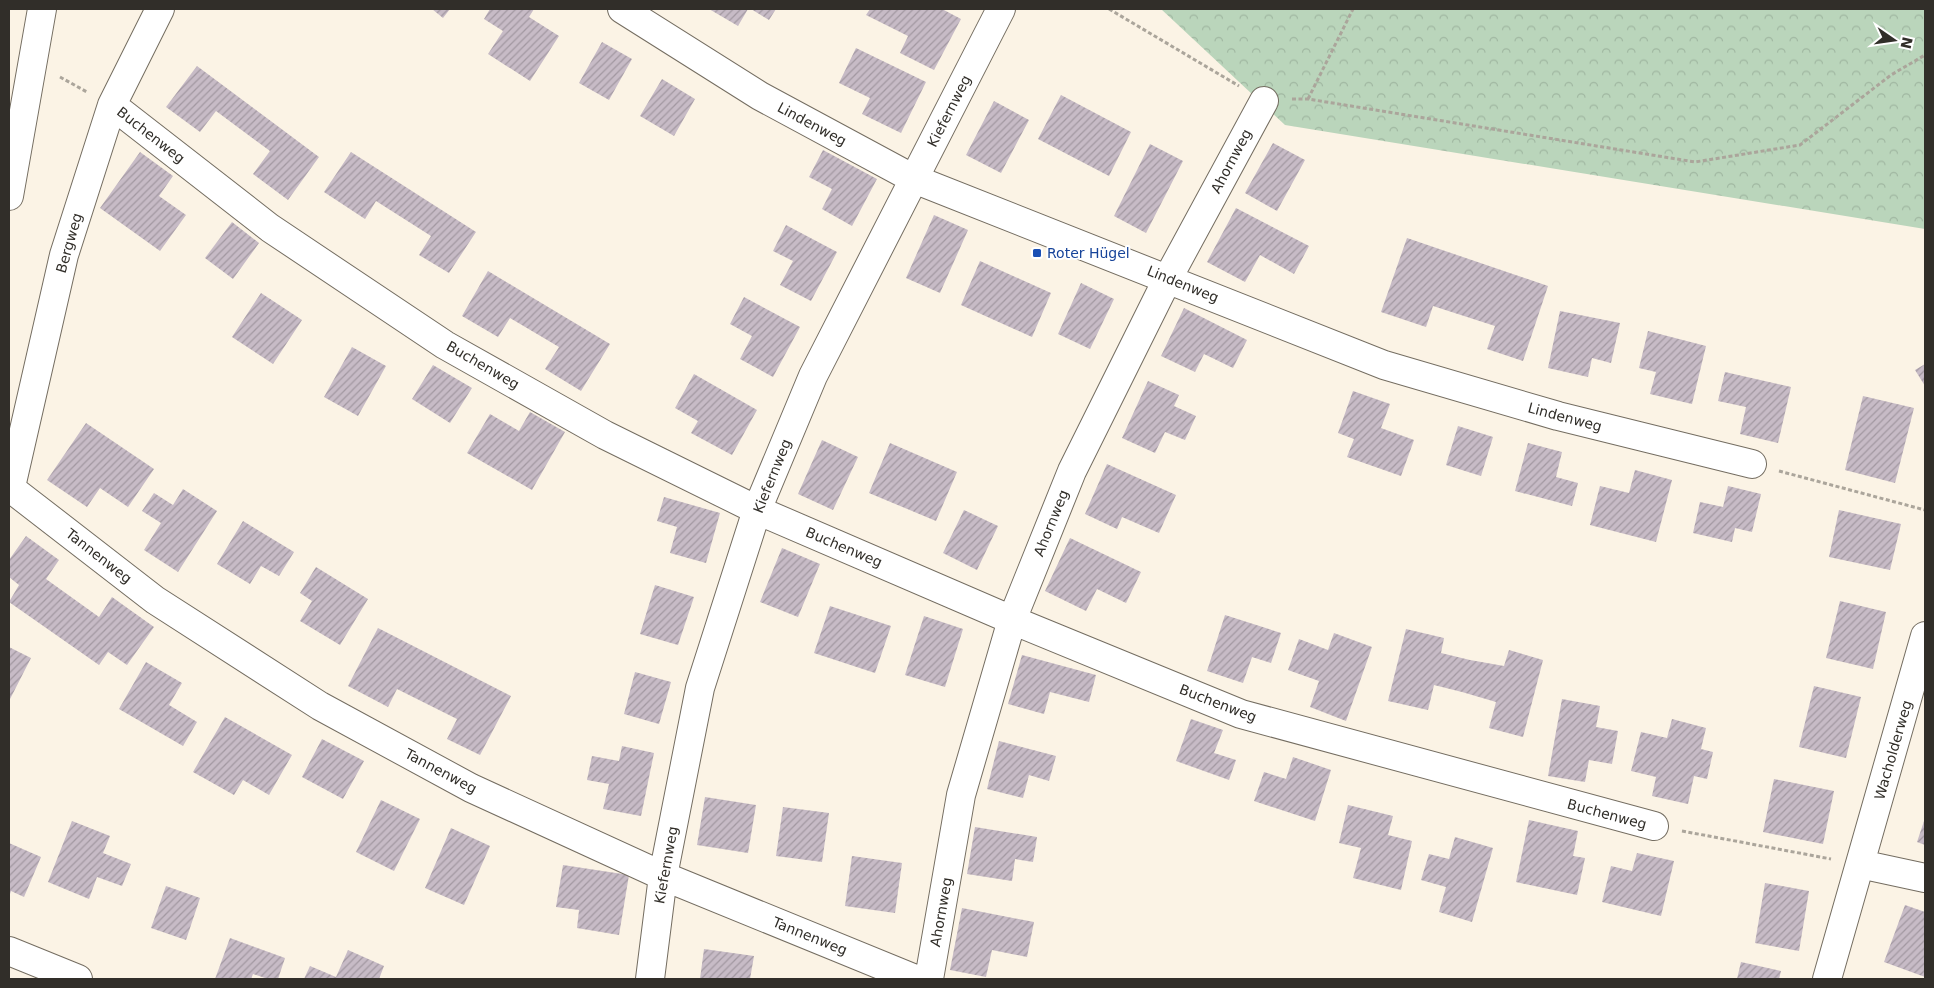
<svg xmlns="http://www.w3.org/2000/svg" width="1934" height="988" viewBox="0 0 1934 988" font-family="'DejaVu Sans',sans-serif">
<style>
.forest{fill:url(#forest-crowns)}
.building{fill:url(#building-hatch)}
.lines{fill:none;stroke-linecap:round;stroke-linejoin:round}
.minor-casing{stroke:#746d61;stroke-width:30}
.tertiary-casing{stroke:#746d61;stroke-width:30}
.path{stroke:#aba59b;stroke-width:3;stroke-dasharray:4 2.5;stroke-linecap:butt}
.minor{stroke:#fff;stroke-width:28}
.tertiary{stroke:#fff;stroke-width:28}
.transit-dot{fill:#1a4fb4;stroke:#fff;stroke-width:2}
.labels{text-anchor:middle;stroke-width:4;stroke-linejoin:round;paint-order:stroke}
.street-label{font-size:14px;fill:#312e29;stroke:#fff}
.transit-label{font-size:14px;fill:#164399;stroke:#fff;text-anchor:start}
</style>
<defs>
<pattern id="forest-crowns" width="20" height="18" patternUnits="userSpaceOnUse" patternTransform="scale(1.25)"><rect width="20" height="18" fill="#bad5bb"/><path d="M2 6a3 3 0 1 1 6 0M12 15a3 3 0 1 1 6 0" fill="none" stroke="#a0b7a1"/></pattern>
<pattern id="building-hatch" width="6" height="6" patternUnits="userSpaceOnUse" patternTransform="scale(1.25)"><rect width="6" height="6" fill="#c7bbc6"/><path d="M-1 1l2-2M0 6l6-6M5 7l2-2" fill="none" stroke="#a298a1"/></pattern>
</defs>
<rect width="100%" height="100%" fill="#fbf3e5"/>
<path class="forest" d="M1161,9h764v220l-640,-104z"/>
<path class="building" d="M432,9h18l-7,9z
M490,9h44l-5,8 30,19 -29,45 -42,-27 15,-23 -19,-12z
M709,9h39l-10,17z
M751,9h25l-7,11z
M870,9h72l19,10 -27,51 -34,-17 8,-17 -42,-21z
M602,42l30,17 -23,41 -30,-17z
M856,48l70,34 -25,51 -39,-19 8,-16 -31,-15z
M197,66l122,91 -31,43 -35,-26 17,-23 -54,-40 -16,21 -34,-25z
M662,79l33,20 -21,37 -34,-20z
M1061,95l70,37 -22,44 -71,-37z
M994,101l35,19 -28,53 -35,-18z
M1273,143l32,17 -28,51 -32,-18z
M1150,144l33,17 -37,72 -32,-17z
M823,150l54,29 -25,47 -30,-17 10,-20 -23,-12z
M140,152l33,24 -14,20 27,19 -26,36 -60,-43z
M351,152l125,80 -27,41 -30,-18 12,-19 -55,-35 -11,18 -41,-27z
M1236,208l73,38 -15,28 -34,-19 -15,27 -38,-20z
M934,215l34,15 -28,63 -34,-15z
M232,222l27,21 -26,36 -28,-21z
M786,225l51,27 -26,49 -31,-16 13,-24 -20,-10z
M1407,238l141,48 -25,75 -36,-12 8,-23 -62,-20 -7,21 -45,-15z
M980,261l71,32 -19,44 -71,-32z
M488,271l122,73 -29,47 -36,-22 14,-22 -49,-29 -12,19 -36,-21z
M1081,283l33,16 -24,50 -32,-15z
M261,293l41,27 -29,44 -41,-27z
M744,297l56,30 -27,50 -33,-18 12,-23 -22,-12z
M1184,308l63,32 -14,28 -29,-14 -9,18 -34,-16z
M1560,311l60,12 -9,40 -19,-5 -4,19 -40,-9z
M1648,331l58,15 -14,58 -42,-10 6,-22 -17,-4z
M352,347l34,19 -28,50 -34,-19z
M1925,364v22l-10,-16z
M433,365l39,23 -22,35 -38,-24z
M1725,372l66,15 -13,56 -38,-9 6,-27 -28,-6z
M694,374l63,36 -25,45 -41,-22 7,-12 -23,-13z
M1148,381l31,14 -5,11 22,10 -11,24 -20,-8 -10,21 -33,-15z
M1353,391l37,13 -9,24 33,12 -13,36 -54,-19 7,-18 -16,-6z
M1863,396l51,12 -19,75 -50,-13z
M530,412l35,20 -33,58 -65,-37 23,-39 29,17z
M86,423l68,46 -26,38 -28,-19 -13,19 -40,-27z
M1458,426l35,11 -12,39 -35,-11z
M822,440l36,17 -25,53 -35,-16z
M890,443l67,29 -21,49 -67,-28z
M1528,443l34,9 -6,25 22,6 -6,23 -57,-15z
M1107,464l69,31 -17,38 -37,-16 -5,12 -32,-15z
M1635,470l37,10 -16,62 -66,-17 10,-39 29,7z
M1728,486l33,8 -9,38 -17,-4 -3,14 -39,-9 7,-31 23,5z
M183,489l34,22 -39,61 -34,-22 17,-27 -19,-12 12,-18 19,12z
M664,497l56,16 -14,50 -36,-10 7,-26 -20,-6z
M964,510l34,16 -21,44 -34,-17z
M1839,510l62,14 -11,46 -61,-13z
M243,521l51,31 -15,24 -18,-10 -11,18 -33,-20z
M26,536l33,24 -13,19 53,38 13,-20 42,30 -27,38 -19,-13 -9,13 -90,-63 10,-17 -10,-8v-17z
M1070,538l71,34 -15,31 -29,-14 -11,22 -41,-20z
M782,548l38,16 -22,53 -38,-15z
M316,567l52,32 -28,46 -40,-24 12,-20 -12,-8z
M655,585l39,12 -16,48 -38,-11z
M1840,601l46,11 -13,57 -47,-11z
M830,606l61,20 -16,47 -61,-20z
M1225,615l56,18 -10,30 -19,-6 -9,26 -36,-12z
M924,616l39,13 -18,58 -40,-12z
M378,628l133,68 -31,59 -33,-16 10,-20 -60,-30 -9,18 -40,-21z
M1406,629l38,9 -3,15 29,7 34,6 5,-16 34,10 -20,77 -34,-9 7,-26 -34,-10 -28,-7 -6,25 -40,-9z
M1334,633l38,14 -26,74 -36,-14 9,-26 -31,-11 11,-31 29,11z
M9,647l22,11 -22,43z
M1022,655l74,20 -7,27 -39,-10 -6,22 -36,-10z
M146,662l36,21 -13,22 28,17 -14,24 -64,-37z
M635,672l36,10 -12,42 -35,-10z
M1814,686l47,11 -15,61 -47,-11z
M1562,699l38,7 -4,21 22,4 -6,33 -23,-4 -4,22 -37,-6z
M225,717l67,38 -23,40 -26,-15 -9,15 -41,-23z
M1191,719l32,11 -9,23 22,7 -7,20 -53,-19z
M1672,719l34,9 -5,21 12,3 -6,27 -13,-3 -6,28 -36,-8 4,-19 -25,-6 10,-39 26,6z
M322,739l42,22 -21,38 -41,-22z
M999,741l57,15 -7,25 -20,-6 -6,23 -36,-9z
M622,746l32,7 -13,63 -38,-7 6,-25 -22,-4 5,-24 27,5z
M1293,757l38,13 -16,51 -61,-20 10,-29 22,7z
M1774,779l60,12 -11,53 -60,-12z
M705,797l51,8 -8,48 -51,-8z
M381,800l39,19 -26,52 -38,-19z
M1348,805l45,11 -5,19 24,6 -11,49 -48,-12 8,-30 -22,-5z
M783,807l46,6 -7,49 -46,-6z
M1925,818v27l-8,-3z
M1529,820l49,11 -5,25 12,2 -8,37 -61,-13z
M72,821l38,15 -7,17 28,11 -9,22 -25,-9 -8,22 -41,-17z
M975,827l62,10 -4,25 -18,-3 -3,22 -45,-7z
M451,828l39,18 -26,59 -39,-17z
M1455,837l38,11 -21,74 -33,-10 7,-25 -25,-7 8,-26 20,5z
M9,843l32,14 -17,40 -13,-6 -2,6z
M1637,853l37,8 -13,55 -59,-14 9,-36 21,5z
M852,856l50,7 -7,50 -50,-7z
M563,865l66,10 -10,60 -42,-7 2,-18 -23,-3z
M1765,883l44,8 -10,60 -44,-8z
M166,886l34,12 -14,42 -35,-12z
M1905,905l20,7v65l-41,-15z
M962,908l72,14 -7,35 -35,-7 -6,27 -36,-7z
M230,938l55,20 -7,21h-10l-15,-5 -2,5h-36z
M704,949l50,7 -4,23h-50z
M348,950l36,16 -5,13h-75l6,-13 26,11z
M1741,962l40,9 -2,8h-42z"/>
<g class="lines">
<defs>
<path id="minor" d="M622,9l138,87 154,83 470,186 174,51 194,48
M112,105l158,123 175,117 160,90 152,75 255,110 229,94 413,112
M9,487l146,113 165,106 151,82 192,88 252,103
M11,487l53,-232 48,-150 48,-96
M1860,864l65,14
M9,951l69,28
M650,979l13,-103 37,-188 57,-178 56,-134 188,-367
M929,979l32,-184 51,-175 60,-149 96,-193 96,-177
M1827,979l98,-343"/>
<path id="tertiary" d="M9,196l33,-187"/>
</defs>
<use href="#minor" class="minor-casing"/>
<use href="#tertiary" class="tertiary-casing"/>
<path class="path" d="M1109,9l130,77
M60,77l27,15
M1292,99h16l387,63 105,-17 91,-70 34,-20
M1308,99l45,-90
M1779,471l146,39
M1682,831l149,28"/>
<use href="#minor" class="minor"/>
<use href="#tertiary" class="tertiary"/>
</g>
<rect class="transit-dot" x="1032" y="248" width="10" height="10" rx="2.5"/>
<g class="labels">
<g class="street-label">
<text transform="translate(949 111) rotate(-63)" y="5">Kiefernweg</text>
<text transform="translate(812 124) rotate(28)" y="5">Lindenweg</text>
<text transform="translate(151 135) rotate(38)" y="5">Buchenweg</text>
<text transform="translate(1231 161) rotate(-62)" y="5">Ahornweg</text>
<text transform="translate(69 243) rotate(-74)" y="5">Bergweg</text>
<text transform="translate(1183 284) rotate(22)" y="5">Lindenweg</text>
<text transform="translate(483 365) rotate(30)" y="5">Buchenweg</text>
<text transform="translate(1565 417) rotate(15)" y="5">Lindenweg</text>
<text transform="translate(772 476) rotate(-68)" y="5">Kiefernweg</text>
<text transform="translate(1051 523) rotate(-68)" y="5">Ahornweg</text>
<text transform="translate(844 547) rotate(23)" y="5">Buchenweg</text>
<text transform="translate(99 556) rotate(38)" y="5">Tannenweg</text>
<text transform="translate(1218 703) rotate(21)" y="5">Buchenweg</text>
<text transform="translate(1893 750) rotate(-74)" y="5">Wacholderweg</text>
<text transform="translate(441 771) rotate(28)" y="5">Tannenweg</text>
<text transform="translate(1607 814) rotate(15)" y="5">Buchenweg</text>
<text transform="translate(666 865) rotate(-80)" y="5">Kiefernweg</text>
<text transform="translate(941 912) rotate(-80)" y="5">Ahornweg</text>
<text transform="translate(810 936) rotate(22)" y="5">Tannenweg</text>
</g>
<g class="transit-label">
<text x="1047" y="258">Roter Hügel</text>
</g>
</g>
<rect width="1934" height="988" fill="none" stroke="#312e29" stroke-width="20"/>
<g transform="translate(1894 40) rotate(103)" stroke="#ffffff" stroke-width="4" paint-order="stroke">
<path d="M0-4L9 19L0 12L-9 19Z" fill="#312e29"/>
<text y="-8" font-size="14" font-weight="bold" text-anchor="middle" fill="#312e29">N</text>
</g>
</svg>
